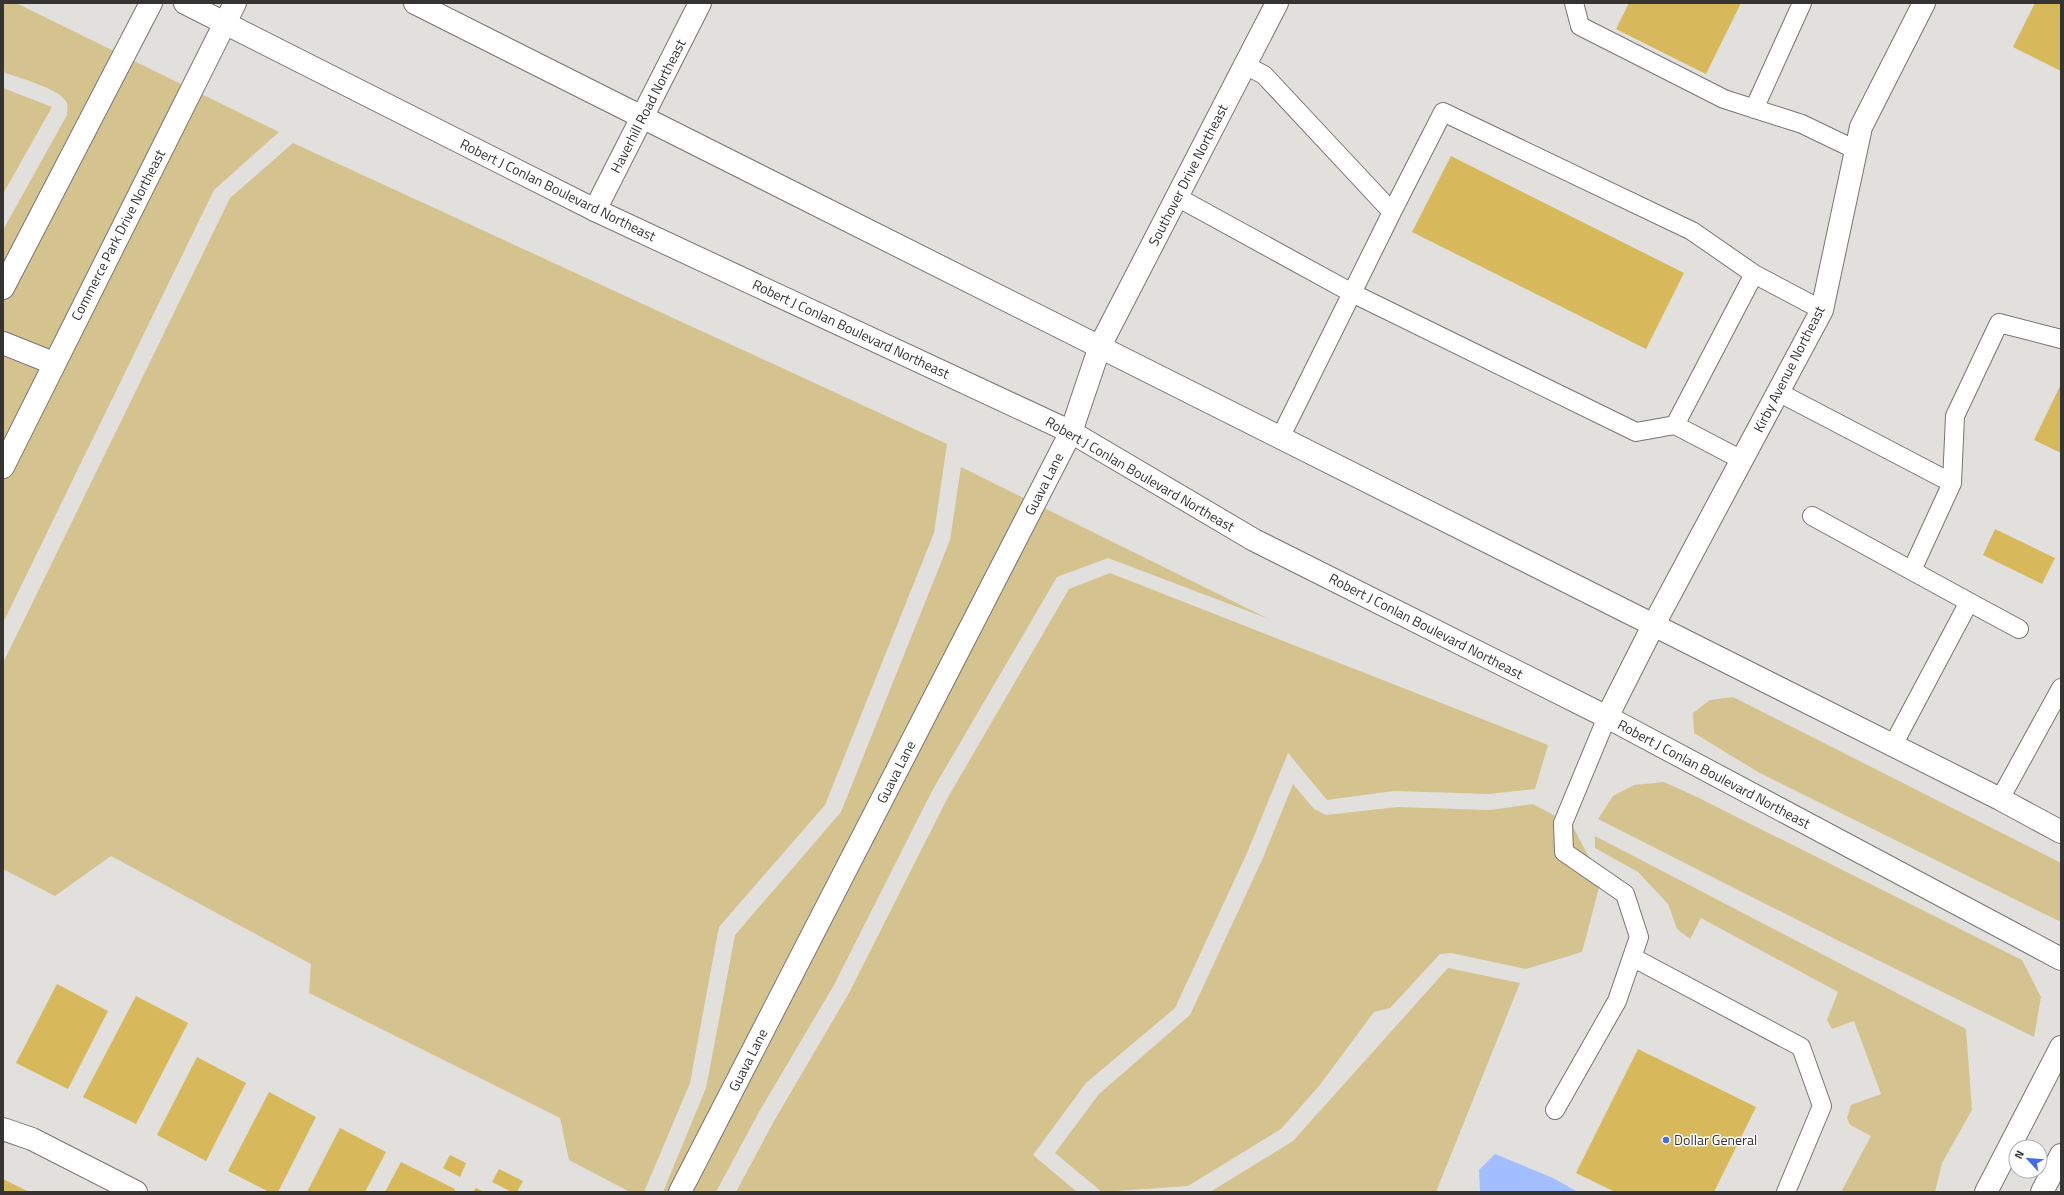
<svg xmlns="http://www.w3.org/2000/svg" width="2064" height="1195" viewBox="0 0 2064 1195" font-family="'Titillium Web',sans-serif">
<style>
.green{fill:#d5c38f}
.water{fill:#a3befe}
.building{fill:#d7b85b}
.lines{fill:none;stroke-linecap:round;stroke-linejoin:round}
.lane-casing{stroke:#767572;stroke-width:20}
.street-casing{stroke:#767572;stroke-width:24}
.secondary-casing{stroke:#767572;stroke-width:24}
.lane{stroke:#fff;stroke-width:18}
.street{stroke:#fff;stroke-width:22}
.secondary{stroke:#fff;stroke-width:22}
.poi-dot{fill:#446ddf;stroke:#fff;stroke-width:1.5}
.labels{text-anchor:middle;stroke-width:3;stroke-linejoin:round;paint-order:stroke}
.street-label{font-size:14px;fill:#353433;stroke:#fff}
.poi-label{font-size:14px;fill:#353433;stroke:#fff;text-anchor:start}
</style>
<rect width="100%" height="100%" fill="#e1e0dd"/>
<path class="green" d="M3,3h13l263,129 -65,58 -211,433v-393l64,-115c0,-5 2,-10 -2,-15 -9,-12 -45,-22 -60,-27l-2,-5z
M3,88l49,19 -49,87z
M293,143l654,301 -13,89 -109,272 -106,122 -29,156 -46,109h-14l-61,-32 -9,-42 -251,-125 2,-29 -200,-108 -56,40 -52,-27v-206l227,-465z
M961,467l308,152 -161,-61 -51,19 -125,214 -98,194 -75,127 -43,80h-53l43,-104 29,-153 106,-123 109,-272z
M1110,573l438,172 -13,44 -46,5 -95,-3 -67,9 -39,-47 -41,100 -72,155 -89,75 -53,72 44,37h-341l38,-71 75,-128 98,-194 122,-210z
M1733,697l328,166v59l-303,-150 -64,-39 -1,-20 17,-13z
M1664,782l33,15 325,163 19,37 -7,40 -195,-96 -241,-122 15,-23 21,-11z
M1293,784l21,25 12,6 71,-8 93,3 43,-6 39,21 29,55 -19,72 -56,17 -75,-16 -11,1 -50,54 -16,4 -55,74 -38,43 -93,57 -86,6 -47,-39 44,-59 91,-79 72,-155z
M1595,836l371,193 6,81 -30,53 -7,29h-94l30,-56 -21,-11 -3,-7 4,-13 30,-11 -27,-73 -22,8 -5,-9 11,-28 -137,-74 -11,21 -13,-10 -9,-25 -30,-32 -43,-24z
M1448,968l72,15 -84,209h-226l83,-51z"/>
<path class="water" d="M1495,1154l58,24 25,14h-98l-1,-22z"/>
<path class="building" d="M1629,3h112l-35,71 -90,-45z
M2035,3h26v68l-48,-24z
M1451,156l233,117 -38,76 -234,-117z
M2061,384v69l-27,-13z
M1995,529l60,29 -13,26 -59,-29z
M57,984l51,27 -40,78 -52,-26z
M136,996l52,27 -52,101 -53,-27z
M1638,1049l118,58 -42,85h-99l-39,-19z
M197,1057l49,26 -40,78 -49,-26z
M269,1092l47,25 -38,75h-9l-41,-21z
M340,1128l46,24 -21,40h-58z
M450,1155l16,8 -6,14 -17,-9z
M401,1162l54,27 -1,3h-69z
M499,1169l24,12 -6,11h-5l-20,-10z
M3,1179l26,13h-26z
M476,1188l8,4h-11z"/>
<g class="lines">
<defs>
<path id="lane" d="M1574,3l6,23 144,73 78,25 54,26
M1754,109l48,-106
M1177,197l175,96 40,-81 -128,-137 -19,-10
M1392,212l51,-100 249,119 62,43
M1778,392l174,91 -40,87
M1675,425l79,-151 68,36
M1280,438l72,-145 284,139 39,-7 67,35
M1952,483l3,-67 44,-93 62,16
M1812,516l157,86 -76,143
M1969,602l50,27
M2000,799l61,-111
M1632,957l169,90 21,59 -36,86
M1555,1110l62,-109 22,-64 -14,-43 -61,-42 -1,-29 44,-106"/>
<path id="street" d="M595,210l105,-207
M3,288l148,-285
M3,343l50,20
M3,467l232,-464
M1607,717l46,-91 169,-316 39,-183 63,-124
M3,1129l29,10 104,53
M680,1192l391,-760 29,-86 177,-343
M1986,1192l75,-145
M2042,1192l19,-37"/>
<path id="secondary" d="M185,3l410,207 476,222 183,108 353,177 454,242
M415,3l1585,796 61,33"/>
</defs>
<use href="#lane" class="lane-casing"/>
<use href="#street" class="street-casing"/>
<use href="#secondary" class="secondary-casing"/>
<use href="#lane" class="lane"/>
<use href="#street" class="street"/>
<use href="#secondary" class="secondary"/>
</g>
<circle class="poi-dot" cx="1666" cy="1140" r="4"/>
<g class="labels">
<g class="street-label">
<text transform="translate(648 106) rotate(-63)" y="5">Haverhill Road Northeast</text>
<text transform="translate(1188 175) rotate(-63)" y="5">Southover Drive Northeast</text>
<text transform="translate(558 190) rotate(26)" y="5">Robert J Conlan Boulevard Northeast</text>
<text transform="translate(118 235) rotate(-63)" y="5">Commerce Park Drive Northeast</text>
<text transform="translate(851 329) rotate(25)" y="5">Robert J Conlan Boulevard Northeast</text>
<text transform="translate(1789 369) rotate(-63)" y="5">Kirby Avenue Northeast</text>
<text transform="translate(1140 474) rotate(30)" y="5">Robert J Conlan Boulevard Northeast</text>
<text transform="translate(1044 484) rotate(-63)" y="5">Guava Lane</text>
<text transform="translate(1426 626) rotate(27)" y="5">Robert J Conlan Boulevard Northeast</text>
<text transform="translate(896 772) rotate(-63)" y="5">Guava Lane</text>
<text transform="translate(1714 774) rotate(28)" y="5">Robert J Conlan Boulevard Northeast</text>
<text transform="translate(748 1060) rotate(-63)" y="5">Guava Lane</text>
</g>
<g class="poi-label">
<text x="1674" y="1145">Dollar General</text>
</g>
</g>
<rect width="2064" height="1195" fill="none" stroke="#353433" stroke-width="8"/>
<g transform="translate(2028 1159) rotate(296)"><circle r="19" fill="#ffffff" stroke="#aeaead"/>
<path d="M0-3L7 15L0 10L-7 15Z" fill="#446ddf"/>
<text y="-6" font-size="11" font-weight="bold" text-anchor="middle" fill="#353433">N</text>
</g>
</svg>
